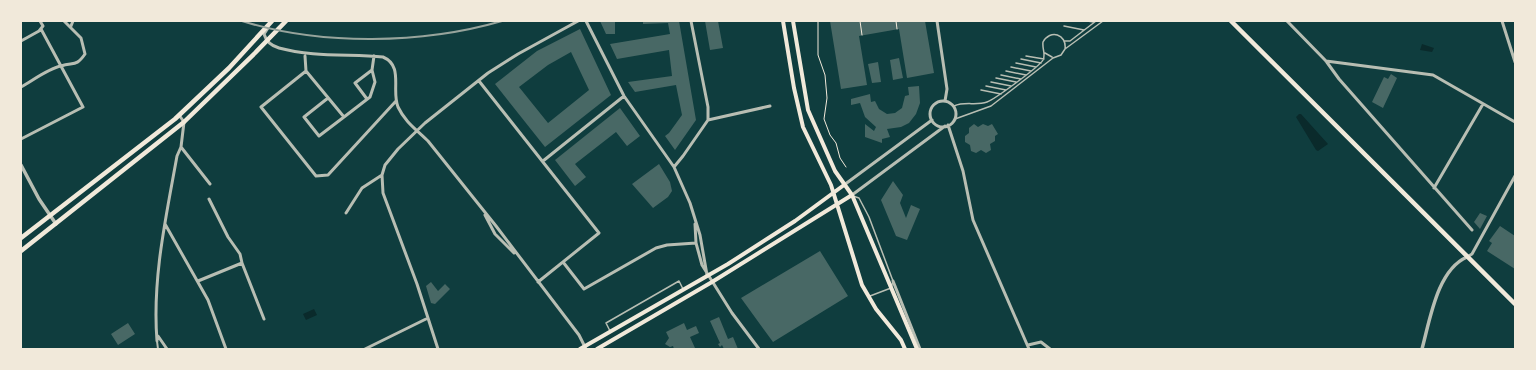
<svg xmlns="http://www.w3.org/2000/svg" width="1536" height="370" viewBox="0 0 1536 370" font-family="Signika,sans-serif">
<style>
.water{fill:#0a2a2b}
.building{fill:#486865;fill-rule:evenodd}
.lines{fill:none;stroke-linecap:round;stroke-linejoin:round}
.path{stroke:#f1e9da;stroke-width:1}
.service{stroke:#b8beb3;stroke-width:1.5}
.pedestrian{stroke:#b8beb3;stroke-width:2}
.minor{stroke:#b8beb3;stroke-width:3}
.tertiary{stroke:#b8beb3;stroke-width:3.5}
.secondary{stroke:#f1e9da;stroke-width:4}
.primary{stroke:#f1e9da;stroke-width:4.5}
.rail{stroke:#97a49c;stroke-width:2}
</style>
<rect width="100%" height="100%" fill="#0f3d3e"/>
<path class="water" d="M1422,44l12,4 -2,4 -12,-2z
M1299,114h2l27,30 -10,7 -2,-1 -20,-33z
M314,309l3,6 -11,5 -3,-6z"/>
<path class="building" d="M600,21h15v13h-9z
M643,21h36l17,99 -21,30 -10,-14 4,-3 13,-18 -6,-30 -41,7 -7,-10 44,-6 -3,-26 -52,9 -7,-15 60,-10 -2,-11 -25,1z
M705,21h13l5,27 -13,2z
M830,21h95l9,52 -27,5 -8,-49 -40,7 8,49 -26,4z
M580,29l31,66 -66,52 -50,-63 42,-33zM571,52l18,38 -41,33 -29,-36 29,-22z
M899,58l4,20 -10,2 -3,-20z
M878,62l3,20 -9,1 -4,-19z
M1391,74l6,4 -14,30 -11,-6 12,-25 4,2z
M919,86l1,17 -4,11 -7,9 -8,4 -14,2 3,8 -8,2v4l-17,-6v-13l9,7 2,-4 -11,-10 -5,-14 -9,2v-6l19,-5 1,8 4,-1 4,8 8,5 8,-1 7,-5 3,-12 4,-1 -1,-8z
M620,108l20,28 -13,10 -11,-14 -41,32 11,13 -11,9 -20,-26z
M974,124l4,3 5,-3 5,2 4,-2 6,10 -3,2v5l-5,3 1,6 -5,3 -5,-3 -5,3 -5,-2 -1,-6 -5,-3v-6l4,-3v-5z
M659,164l11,18 2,9 -4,6 -15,11 -21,-24z
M893,181l10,14 -3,8 6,15 5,-13 9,4 -13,31 -11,-4 -15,-36z
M1480,213l7,3 -7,13 -6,-7z
M1500,226l15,10v33l-28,-18 5,-8 -3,-2z
M820,251l28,45 -75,46 -32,-44z
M431,282l7,9 7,-7 5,5 -15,15 -4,-1 -5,-17z
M719,317l9,22 5,-2 5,12h-14l-2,-4 -2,2 -2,-3 2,-1 -10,-22z
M128,323l7,11 -17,11 -7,-11z
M684,323l3,7 9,-4 3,7 -9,4 5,11 -21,1 -1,-3 -3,1 -5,-3 4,-6 -3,-6z"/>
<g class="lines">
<path class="path" d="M818,21v34l7,20 2,23 -3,21 6,16 6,8 4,15 6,9
M860,21l2,14
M896,21l1,8"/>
<path class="service" d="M1087,21l7,1
M1064,26l20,4
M1064,41h6l26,-20
M1045,53l7,4
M1026,56l18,3
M1021,59l20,4
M1016,63l20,4
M1011,67l20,4
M1006,71l20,4
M1001,75l20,4
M996,78l20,4
M991,82l20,4
M986,86l20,4
M981,90l20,4
M954,106c11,-5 22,0 33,-4 8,-3 52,-35 56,-42 3,-6 -1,-11 0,-18 7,-13 24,-8 22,7
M955,119l36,-13 62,-48 8,-3 4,-6 38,-28
M853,196l6,2 10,19 24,64 -2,7 -21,8
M610,331l-4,-8 73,-42 4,8"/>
<path class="pedestrian" d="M157,341l1,8"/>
<path class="minor" d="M586,21l38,75 50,71 16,36 10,32 7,40
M937,21l10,68 -2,12
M1287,21l39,40 13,18 133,151
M1502,21l13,41
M71,26l2,-5
M268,28l-4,6c2,7 8,12 15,14 33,9 70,6 104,9 21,9 8,33 15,50 7,15 19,23 30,34l68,85 83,109 7,14
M21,41l18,-10 4,-5 -3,-5
M305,56l1,15 38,46 26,-20 5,-15 -3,-12 2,-14
M1326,61l107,14 82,47
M306,71l-45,36 55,69 12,-1 68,-74
M479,81l120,152 -61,49
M21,87c11,-6 28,-19 40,-21 13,-4 15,1 24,-12l-4,-16 -17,-17
M328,98l-24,19 15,19 25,-19
M367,99l-12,-16 17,-13
M930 114a13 13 0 1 1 26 0a13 13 0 1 1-26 0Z
M708,120l62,-14
M948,125l15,46 10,49 56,129
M21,139l62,-32 -42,-78
M181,147l29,37
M543,161l81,-65
M674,167l9,-11 25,-36v-13l-17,-86
M844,185l88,-65
M1434,188l49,-84
M852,195l93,-69
M209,199l19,38 12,17 2,9
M346,213l16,-25 20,-13
M485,215l10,19 19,19
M165,224l43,76 18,49
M695,224l1,19 6,22 30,48 27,36
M1467,257l5,-3 43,-78
M563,262l21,27 72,-41 11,-3 29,-2
M198,281l44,-18 22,56
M893,281l27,68
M158,336l9,13
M157,341c-5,-62 9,-124 20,-185l4,-9 3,-25 -5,-7
M1028,345l13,-3 9,7
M365,349l63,-31
M438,349l-21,-65 -34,-91 -1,-18 3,-10 13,-16 27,-26 63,-50 30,-19 60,-33"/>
<path class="tertiary" d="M21,165l18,34 17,25
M1422,349c8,-29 15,-79 45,-92"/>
<path class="secondary" d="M783,21l11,67 9,39 28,58 31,100 14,24 25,31 4,9
M793,21l15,89 27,61 17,24 65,154
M580,349l148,-85 67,-43 49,-36
M597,349l115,-67 140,-87"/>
<path class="primary" d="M1231,21l284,283
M21,238l154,-119 54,-51 43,-47
M21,251l163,-129 71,-69 31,-32"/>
<path class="rail" d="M242,21c79,25 181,23 260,0"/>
</g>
<rect width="1536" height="370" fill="none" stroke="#f1e9da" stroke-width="44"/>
</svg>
